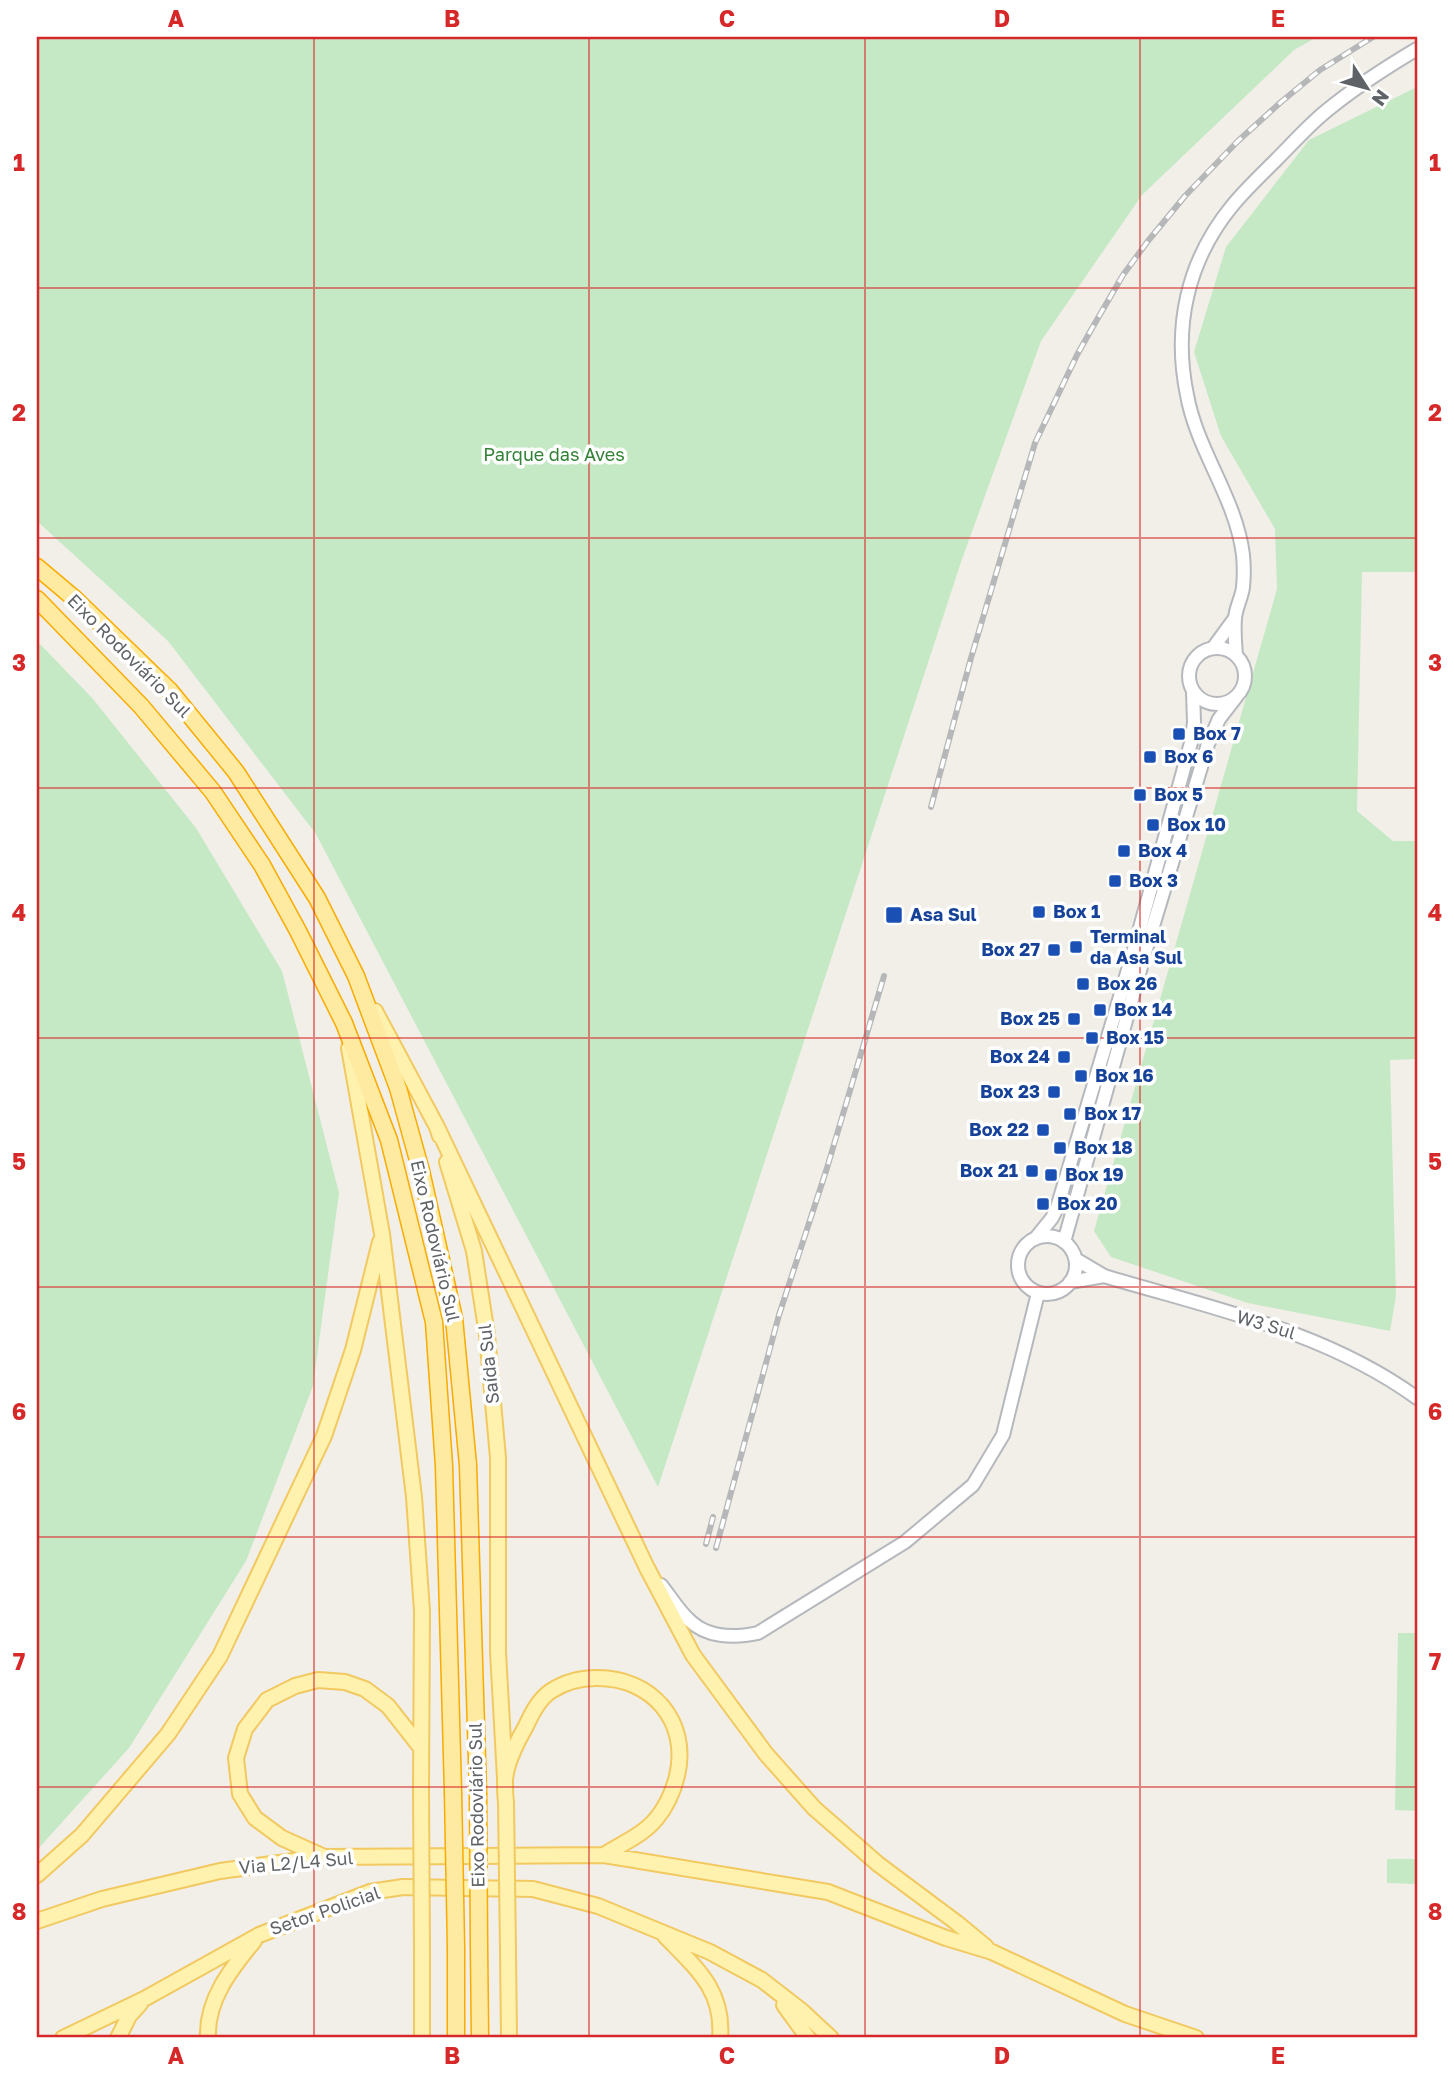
<svg xmlns="http://www.w3.org/2000/svg" width="1454" height="2075" viewBox="0 0 1454 2075" font-family="'Golos Text',sans-serif">
<style>
.green{fill:#c5e8c5}
.lines{fill:none;stroke-linecap:round;stroke-linejoin:round}
.tertiary-casing{stroke:#b5b8bc;stroke-width:16}
.primary-casing{stroke:#f2c960;stroke-width:18}
.trunk-casing{stroke:#f9ab00;stroke-width:19}
.tertiary{stroke:#fff;stroke-width:12}
.primary{stroke:#fff2af;stroke-width:14}
.trunk{stroke:#feeaa1;stroke-width:16}
.rail-casing{stroke:#b6b7b8;stroke-width:6}
.rail{stroke:#fff;stroke-width:3.5;stroke-dasharray:10;stroke-linecap:butt}
.primary-bridge-casing{stroke:#f2c960;stroke-width:18;stroke-linecap:butt}
.trunk-bridge-casing{stroke:#f9ab00;stroke-width:19;stroke-linecap:butt}
.primary-bridge{stroke:#fff2af;stroke-width:14}
.trunk-bridge{stroke:#feeaa1;stroke-width:16}
.grid{fill:none;stroke:#d62828;stroke-width:2;stroke-opacity:0.55}
.transit-dot{fill:#1a4fb4;stroke:#fff;stroke-width:2.5}
.labels{text-anchor:middle;stroke-width:7;stroke-linejoin:round;paint-order:stroke}
.park-label{font-size:18px;fill:#348238;stroke:#fff}
.street-label{font-size:18px;fill:#5f6368;stroke:#fff}
.transit-label{font-size:18px;font-weight:bold;fill:#164399;stroke:#fff;text-anchor:start}
.neatline{fill:none;stroke:#d62828;stroke-width:2.5}
.grid-label{font-size:23px;text-anchor:middle;font-weight:bold;fill:#d62828}
</style>
<rect width="100%" height="100%" fill="#f1efe8"/>
<path class="green" d="M37,37h1280l-23,13 -152,145 -101,146 -80,221 -303,925 -342,-653 -148,-193 -131,-120z
M1417,87v485h-55l-5,239 36,30h24v218l-27,1 6,236 -6,35 -142,-28 -137,-46 -17,-26 183,-642 -2,-60 -54,-93 -27,-84 32,-105 83,-107z
M37,641l56,58 103,129 86,143 57,222 -26,193 -67,175 -117,187 -92,102z
M1398,1633h19v178l-22,-1z
M1387,1859h30v25l-30,-1z"/>
<g class="lines">
<defs>
<path id="tertiary" d="M1213,648l22,-30
M1189 676a28 28 0 1 1 56 0a28 28 0 1 1-56 0Z
M1236,655c-1,-12 -2,-25 -1,-37 1,-11 7,-21 8,-31 1,-10 1,-22 0,-32 -7,-57 -46,-104 -56,-160 -14,-68 0,-134 45,-189 13,-16 29,-31 44,-46 16,-16 32,-34 49,-48 29,-24 60,-44 92,-63
M1018 1265a29 29 0 1 1 58 0a29 29 0 1 1-58 0Z
M1035,1239l17,-21 5,-10 76,-255 59,-214 2,-17 -1,-30
M1064,1242l80,-286 64,-212 11,-25 17,-22
M1077,1260l27,16c107,32 221,55 313,122
M1070,1282l34,-6
M661,1585c9,11 17,25 28,35 18,18 46,18 69,13l147,-91 68,-57 30,-50 35,-142"/>
<path id="primary" d="M375,1011l62,116 3,9
M349,1048l33,186 32,263 8,114 -1,179
M437,1127l210,441 46,87 73,99 48,54 64,56 79,59 29,24
M447,1162l27,89 13,84 11,123v194l7,126
M506,1802c-1,-7 -1,-15 -1,-22 1,-16 13,-40 21,-54 6,-13 13,-27 25,-35 14,-9 29,-13 45,-13 55,-1 94,43 81,98 -4,16 -10,30 -21,43 -13,16 -35,25 -52,36
M322,1856l-40,-18 -27,-20 -15,-24 -4,-36 9,-29 22,-29 28,-14 23,-6 27,2 20,7 23,17 33,42
M37,1875l45,-40 86,-101 52,-78 104,-220 29,-86 27,-108
M37,1921l65,-22 118,-28 104,-14 280,-2 224,37 118,46 46,14 133,62 71,24
M665,1936c31,32 59,54 55,102
M508,1951l1,87
M422,1952v86
M784,2005l24,33
M63,2038l81,-39 115,-64 111,-43 33,-5 130,2 65,17 112,46 52,28 40,31 29,27
M118,2038l11,-22 11,-12
M208,2038c-2,-38 23,-69 46,-97"/>
<path id="trunk" d="M37,567l38,32 95,92 66,81 81,126 39,78 42,112 23,83 33,147 14,147 10,328
M37,599l104,107 72,86 49,73 36,66 46,92 45,117 45,182 10,144 9,326
M479,1945l1,93
M456,2038v-91"/>
</defs>
<use href="#tertiary" class="tertiary-casing"/>
<use href="#primary" class="primary-casing"/>
<use href="#trunk" class="trunk-casing"/>
<use href="#tertiary" class="tertiary"/>
<use href="#primary" class="primary"/>
<use href="#trunk" class="trunk"/>
<defs>
<path id="rail" d="M931,807l40,-149 64,-215 42,-88 14,-25 32,-55 25,-34 37,-45 53,-55 43,-39 39,-32 53,-33
M706,1544l7,-27
M716,1548l63,-233 48,-147 57,-192"/>
</defs>
<use href="#rail" class="rail-casing"/>
<use href="#rail" class="rail"/>
<defs>
<path id="primary-bridge" d="M421,1790l1,162
M506,1802l2,149"/>
<path id="trunk-bridge" d="M453,1792l3,155
M478,1793l1,152"/>
</defs>
<use href="#primary-bridge" class="primary-bridge-casing"/>
<use href="#trunk-bridge" class="trunk-bridge-casing"/>
<use href="#primary-bridge" class="primary-bridge"/>
<use href="#trunk-bridge" class="trunk-bridge"/>
</g>
<path class="grid" d="M314,37v2001M589,37v2001M865,37v2001M1140,37v2001M37,288h1380M37,538h1380M37,788h1380M37,1038h1380M37,1287h1380M37,1537h1380M37,1787h1380"/>
<g class="transit-dot">
<rect x="1172" y="727" width="14" height="14" rx="3.5"/>
<rect x="1143" y="750" width="14" height="14" rx="3.5"/>
<rect x="1133" y="788" width="14" height="14" rx="3.5"/>
<rect x="1146" y="818" width="14" height="14" rx="3.5"/>
<rect x="1117" y="844" width="14" height="14" rx="3.5"/>
<rect x="1108" y="874" width="14" height="14" rx="3.5"/>
<rect x="1032" y="905" width="14" height="14" rx="3.5"/>
<rect x="885" y="906" width="18" height="18" rx="3.5"/>
<rect x="1069" y="940" width="14" height="14" rx="3.5"/>
<rect x="1047" y="943" width="14" height="14" rx="3.5"/>
<rect x="1076" y="977" width="14" height="14" rx="3.5"/>
<rect x="1093" y="1003" width="14" height="14" rx="3.5"/>
<rect x="1067" y="1012" width="14" height="14" rx="3.5"/>
<rect x="1085" y="1031" width="14" height="14" rx="3.5"/>
<rect x="1057" y="1050" width="14" height="14" rx="3.5"/>
<rect x="1074" y="1069" width="14" height="14" rx="3.5"/>
<rect x="1047" y="1085" width="14" height="14" rx="3.5"/>
<rect x="1063" y="1107" width="14" height="14" rx="3.5"/>
<rect x="1036" y="1123" width="14" height="14" rx="3.5"/>
<rect x="1053" y="1141" width="14" height="14" rx="3.5"/>
<rect x="1025" y="1164" width="14" height="14" rx="3.5"/>
<rect x="1044" y="1168" width="14" height="14" rx="3.5"/>
<rect x="1036" y="1197" width="14" height="14" rx="3.5"/>
</g>
<g class="labels">
<g class="park-label">
<text x="554" y="461">Parque das Aves</text>
</g>
<g class="street-label">
<text transform="translate(129 656) rotate(45)" y="6">Eixo Rodoviário Sul</text>
<text transform="translate(435 1241) rotate(77)" y="6">Eixo Rodoviário Sul</text>
<text transform="translate(1266 1325) rotate(17)" y="6">W3 Sul</text>
<text transform="translate(489 1364) rotate(-96)" y="6">Saída Sul</text>
<text transform="translate(477 1805) rotate(-91)" y="6">Eixo Rodoviário Sul</text>
<text transform="translate(296 1863) rotate(-5)" y="6">Via L2/L4 Sul</text>
<text transform="translate(325 1911) rotate(-19)" y="6">Setor Policial</text>
</g>
<g class="transit-label">
<text x="1193" y="740">Box 7</text>
<text x="1164" y="763">Box 6</text>
<text x="1154" y="801">Box 5</text>
<text x="1167" y="831">Box 10</text>
<text x="1138" y="857">Box 4</text>
<text x="1129" y="887">Box 3</text>
<text x="1053" y="918">Box 1</text>
<text x="910" y="921">Asa Sul</text>
<text x="1090" y="943">Terminal<tspan x="1090" dy="21">da Asa Sul</tspan></text>
<text x="1040" y="956" text-anchor="end">Box 27</text>
<text x="1097" y="990">Box 26</text>
<text x="1114" y="1016">Box 14</text>
<text x="1060" y="1025" text-anchor="end">Box 25</text>
<text x="1106" y="1044">Box 15</text>
<text x="1050" y="1063" text-anchor="end">Box 24</text>
<text x="1095" y="1082">Box 16</text>
<text x="1040" y="1098" text-anchor="end">Box 23</text>
<text x="1084" y="1120">Box 17</text>
<text x="1029" y="1136" text-anchor="end">Box 22</text>
<text x="1074" y="1154">Box 18</text>
<text x="1018" y="1177" text-anchor="end">Box 21</text>
<text x="1065" y="1181">Box 19</text>
<text x="1057" y="1210">Box 20</text>
</g>
</g>
<rect width="1454" height="2075" fill="none" stroke="#ffffff" stroke-width="77"/>
<g transform="translate(1367 88) rotate(126)" stroke="#ffffff" stroke-width="5" paint-order="stroke">
<path d="M0-5L12 26L0 18L-12 26Z" fill="#5f6368"/>
<text y="-10" font-size="19" font-weight="bold" text-anchor="middle" fill="#5f6368">N</text>
</g>
<rect x="38" y="38" width="1378" height="1998" class="neatline"/>
<g class="grid-label">
<text x="176" y="27">A</text>
<text x="452" y="27">B</text>
<text x="727" y="27">C</text>
<text x="1002" y="27">D</text>
<text x="1278" y="27">E</text>
<text x="19" y="171">1</text>
<text x="1435" y="171">1</text>
<text x="19" y="421">2</text>
<text x="1435" y="421">2</text>
<text x="19" y="671">3</text>
<text x="1435" y="671">3</text>
<text x="19" y="921">4</text>
<text x="1435" y="921">4</text>
<text x="19" y="1170">5</text>
<text x="1435" y="1170">5</text>
<text x="19" y="1420">6</text>
<text x="1435" y="1420">6</text>
<text x="19" y="1670">7</text>
<text x="1435" y="1670">7</text>
<text x="19" y="1920">8</text>
<text x="1435" y="1920">8</text>
<text x="176" y="2064">A</text>
<text x="452" y="2064">B</text>
<text x="727" y="2064">C</text>
<text x="1002" y="2064">D</text>
<text x="1278" y="2064">E</text>
</g>
</svg>
